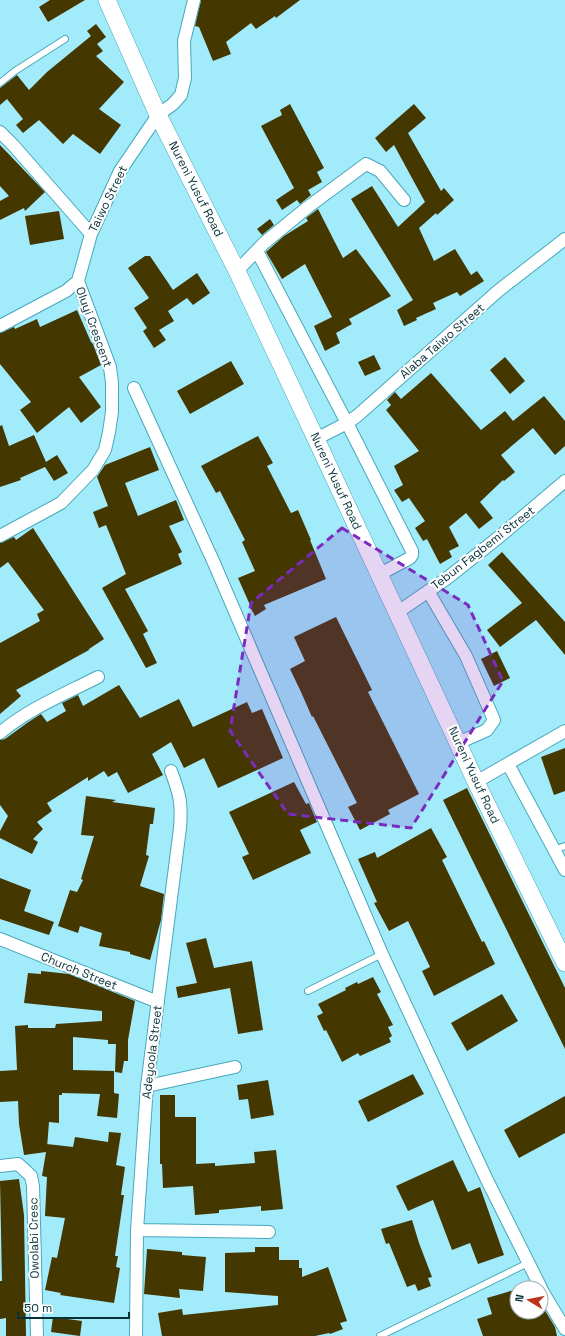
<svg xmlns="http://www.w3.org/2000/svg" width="565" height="1336" viewBox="0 0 565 1336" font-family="'Space Grotesk',sans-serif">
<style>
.building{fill:#453700}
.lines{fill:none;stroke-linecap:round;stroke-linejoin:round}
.lane-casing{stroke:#47a8bb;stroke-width:8}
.street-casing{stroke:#47a8bb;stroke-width:14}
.secondary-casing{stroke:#47a8bb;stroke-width:18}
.lane{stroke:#fff;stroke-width:6}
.street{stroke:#fff;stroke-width:12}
.secondary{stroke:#fff;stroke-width:17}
.marked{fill:#7b2cbf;fill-opacity:0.2;stroke:#7b2cbf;stroke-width:3;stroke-dasharray:8 5;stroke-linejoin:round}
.labels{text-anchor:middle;stroke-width:4;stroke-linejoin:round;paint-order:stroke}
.street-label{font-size:12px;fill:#053139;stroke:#fefefe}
</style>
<rect width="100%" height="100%" fill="#a2ebfa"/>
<path class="building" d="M50,0h35l-37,22 -9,-15z
M201,0h99l-24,18 -1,-2 -19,13 -5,-6 -25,19 5,12 -18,7 -14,-34 -4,-1z
M96,24l10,13 -9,7 6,7 -7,5 28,26 -25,27 22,16 -21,29 -27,-20 -10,10 -24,-24 -16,13 -7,-8 7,-6 -16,-20 -7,6v-17l17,-13 12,15 18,-18 44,-36 -4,-5z
M290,104l34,64 -7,4 5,10 -14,8 3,5 -11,9 -3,-4 -15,10 -6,-10 18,-12 -33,-62 21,-11 -2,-5z
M414,104l12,14 -18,15 33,58 3,-3 10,12 -17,15 -1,-2 -17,15 15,33 21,-12 16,26 6,-4 7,10 -24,15 -3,-4 -24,11 3,6 -20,9 1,2 -13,6 -7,-16 16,-10 -62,-101 21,-13 26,41 27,-25 -31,-57 -8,7 -11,-14z
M0,145l45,47 -20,19 -1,-3 -24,12v-19l9,-5 -9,-10z
M318,209l25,49 13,-9 35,47 -42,23 3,5 -16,9 4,10 -15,8 -11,-25 18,-9 -27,-53 -23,15 -16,-27 18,-16 24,-15 -2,-3z
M59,211l5,28 -34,6 -5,-29z
M270,219l4,6 -12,10 -5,-6z
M145,256h5l23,34 24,-17 13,20 -17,12 -6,-7 -19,13 6,10 -15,9 7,10 -12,8 -11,-17 4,-3 -13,-20 15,-10 -21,-30z
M77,310l14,32 2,2 8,21 -22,12 22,30 -20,16 -12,-16 -32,26 -17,-23 11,-8 -31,-38v-31l14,-6 1,2 22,-10 3,8z
M374,355l7,14 -16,7 -7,-14z
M505,357l20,24 -15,13 -20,-24z
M231,361l13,23 -54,30 -13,-23z
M431,373l50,57 24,-19 8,10 31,-25 21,25v25l-10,9 -22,-27 -32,27 14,17 -11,9 -1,-1 -23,22 13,16 -14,11 -13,-16 -17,14 10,19 -10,5 3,6 -12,7 -13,-25 -4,2 -8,-13 10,-7 -16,-23 -7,4 -8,-12 9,-5 -9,-19 25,-15 -33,-41 5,-5 -4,-5 8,-8 6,7z
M2,425l7,21 25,-11 12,27 11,-7 11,18 -14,8 -9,-14 -25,11 1,2 -21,7v-61z
M258,436l15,27 -6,3 24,47 7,-3 13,30h-1l16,39 -62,26 2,4 -11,7 -6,-11h1l-12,-27 17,-7 -13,-29 3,-2 -25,-49 -4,2 -15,-27z
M150,447l9,23 -34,13 13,33 38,-16 8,20 -15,6 13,26 -4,2 4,10 -57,25 23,42 -5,3 14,29 -11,5 -44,-80 24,-14 -20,-49 -7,3 -6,-16 15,-6 -11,-29 8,-12z
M33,528l71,111 -15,10v1l-73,40 5,6 -21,18v-71l40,-22 -3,-7 7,-4 -36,-48 -8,6v-25l14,-6 2,3z
M502,552l63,70v33l-29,-35 -36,27 -13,-17 35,-27 -34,-38z
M336,617l36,73 -4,2 51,102 -31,16 2,4 -30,16 -12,-23 9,-4 -44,-87 -1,1 -11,-25 -11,-23 15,-8 -11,-24z
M497,651l13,27 -16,8 -13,-27z
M119,685l21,33 39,-19 14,28 54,-25 5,11 10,-4 21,49 -65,30 -14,-30 -20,10 -13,-26 -19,12 11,21 -35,18 -11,-21 -9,5 -4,-6 -16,10v-4l-41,26 5,8 -15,11 6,7 -10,10 5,3 -6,12 -32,-16v-7l8,-15 -8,-11v-65l5,-1 22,-16 14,-9 6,8 19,-11 -4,-8 16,-8 5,11z
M565,748v43l-11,4 -13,-38z
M294,782l12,22 3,-1 8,19 -17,8 11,23 -58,27 -11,-23 7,-3 -20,-42z
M467,788l98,200v61l-122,-249z
M86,796l30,4 -4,2 43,6 -2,16h-3l-4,31 3,1 -9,30 24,8 -3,26 -11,40 -20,-6v-2l-31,-6 3,-13 -22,-7 -2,7 -20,-7 12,-36 7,2 6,-12 -2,-1 13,-43 -13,-1z
M431,828l16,29 -5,3 40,82 2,-1 11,23 -61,32 -12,-25 8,-4 -22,-46 -19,10 -15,-28 3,-1 -19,-43 17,-7 2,6z
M0,878l31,12 -7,21 30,11 -5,13 -49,-16z
M206,938l8,30 38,-7 11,69 -25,4 -8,-46 -52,10 -2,-11 21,-4 -11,-40z
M41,971l28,3 66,27 -7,39v21h-4l-2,12 -7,-1 1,-28h-8v-4l-35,-3v33l41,1v22l5,1 -2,24 -20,-2 3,-22 -38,-1v2h-3v28l-10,-1 -2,26v-4l26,3 2,-10 33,5 1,-10 12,1 -5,32 9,2 -4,28h3l-9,61h3l-2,11 4,1 -6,35 -54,-8 1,-2 -16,-3 7,-33 5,1 8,-40 -20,-2 2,-39 -5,-1 4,-24 -22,3 -5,-31 -1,-23 -18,1v-31l17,-1 -2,-44 13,-1v3h27l1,-4 46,-3v-10l-78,-8 4,-30 13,1z
M373,977l8,15 -4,2 16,31 -5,2 4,9 -3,2 2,4 -31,14 -2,-3 -16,9 -16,-32 -2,1 -7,-15 6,-3 -5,-9 28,-14 -1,-2 12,-6 1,2z
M502,994l16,27 -51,30 -16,-28z
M413,1074l11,20 -56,28 -10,-21z
M268,1080l6,35 -23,4 -3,-20 -9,1 -2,-15z
M160,1095h15v22h21v47l19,-1v3l40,-3 -1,-11 22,-2 7,59 -22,2v-5l-42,4v3l-24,2 -2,-29 -30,2 -1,-24h-2z
M565,1096v37l-46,25 -15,-28z
M453,1160l15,32 12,-5 24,68 -26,9 -8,-21 -18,7 -19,-50 -25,11 -12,-25z
M19,1179l5,36 2,121h-20v-18l-6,1v-38h2l-2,-100z
M412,1220l7,23 13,34 -4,1 3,8 -13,5 -3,-7 -8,3 -18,-44 -3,1 -5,-15z
M255,1247h24v13h20v8h3v9l26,-10 19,54 -7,2 3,6 -13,5 -1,-1 -14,3h-153l-4,-23 24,-4 1,6 95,-10v-9l-53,-4v-39l30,-1z
M147,1249l35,3v3l24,2 -3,34 -24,-2 1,9 -36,-4z
M514,1290l3,11v11h3l1,3 13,-3h7v-2l3,-1 11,18 2,9h-74l-6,-17 15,-5 -5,-16z
M53,1317l29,4 -2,15 -29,-4z"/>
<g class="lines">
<defs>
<path id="lane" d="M0,83l15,-12 50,-32
M554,850l11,-4
M308,991l74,-37
M380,1336l148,-73"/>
<path id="street" d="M0,132l13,13 78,89
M257,251l90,172 65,128v4l-2,3 -30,16
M237,271l27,-28 44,-36 58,-43 14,7 24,29
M0,326l66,-35 12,-10 13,-47 29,-63 38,-56 15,-11 8,-9 4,-17 -1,-37 10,-41
M134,388l80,175 168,391 104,224 55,110
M316,439l31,-16 10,-7 141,-125 67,-52
M0,536l61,-33 32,-33 12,-20 4,-18 3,-20v-29l-2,-16 -32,-86
M428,591l38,65 28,64 -7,10 -29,13
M398,612l48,-33 53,-42 66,-56
M0,733c28,-24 65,-39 98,-56
M508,764l57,106
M476,782l89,-51
M0,939l158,63
M147,1086l88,-19
M0,1166l18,-2 13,12 2,10 4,150
M137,1230l132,2
M541,1289l24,40
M136,1336l1,-106 10,-144 33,-258c2,-25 0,-33 -9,-57"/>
<path id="secondary" d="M107,0l51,115 79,156 79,168 160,343 89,181"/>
</defs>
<use href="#lane" class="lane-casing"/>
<use href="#street" class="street-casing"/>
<use href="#secondary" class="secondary-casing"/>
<use href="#lane" class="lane"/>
<use href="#street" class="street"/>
<use href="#secondary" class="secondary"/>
</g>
<path class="marked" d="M342,528l126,77 35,76 -92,147 -123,-14 -58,-83 21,-128z"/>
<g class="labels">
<g class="street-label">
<text transform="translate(196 189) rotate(63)" y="4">Nureni Yusuf Road</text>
<text transform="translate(108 199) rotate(-64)" y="4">Taiwo Street</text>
<text transform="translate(94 327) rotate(70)" y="4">Oluyi Crescent</text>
<text transform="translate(442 341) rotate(-41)" y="4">Alaba Taiwo Street</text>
<text transform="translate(336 481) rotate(65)" y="4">Nureni Yusuf Road</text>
<text transform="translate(483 548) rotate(-38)" y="4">Tebun Fagbemi Street</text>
<text transform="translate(474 775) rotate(65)" y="4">Nureni Yusuf Road</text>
<text transform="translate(79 971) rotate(22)" y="4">Church Street</text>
<text transform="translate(152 1052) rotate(-83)" y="4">Adeyoola Street</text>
<text transform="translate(34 1238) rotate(-91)" y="4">Owolabi Cresc</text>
</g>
</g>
<g transform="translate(529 1300) rotate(280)"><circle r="19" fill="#fefefe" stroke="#9aacaf"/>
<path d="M0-3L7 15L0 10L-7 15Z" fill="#bd3118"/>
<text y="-6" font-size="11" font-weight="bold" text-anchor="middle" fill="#053139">N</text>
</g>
<path d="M18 1312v6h111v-6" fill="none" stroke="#053139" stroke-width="2"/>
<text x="24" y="1312" font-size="12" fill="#053139" stroke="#fefefe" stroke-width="3" paint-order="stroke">50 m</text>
</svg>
